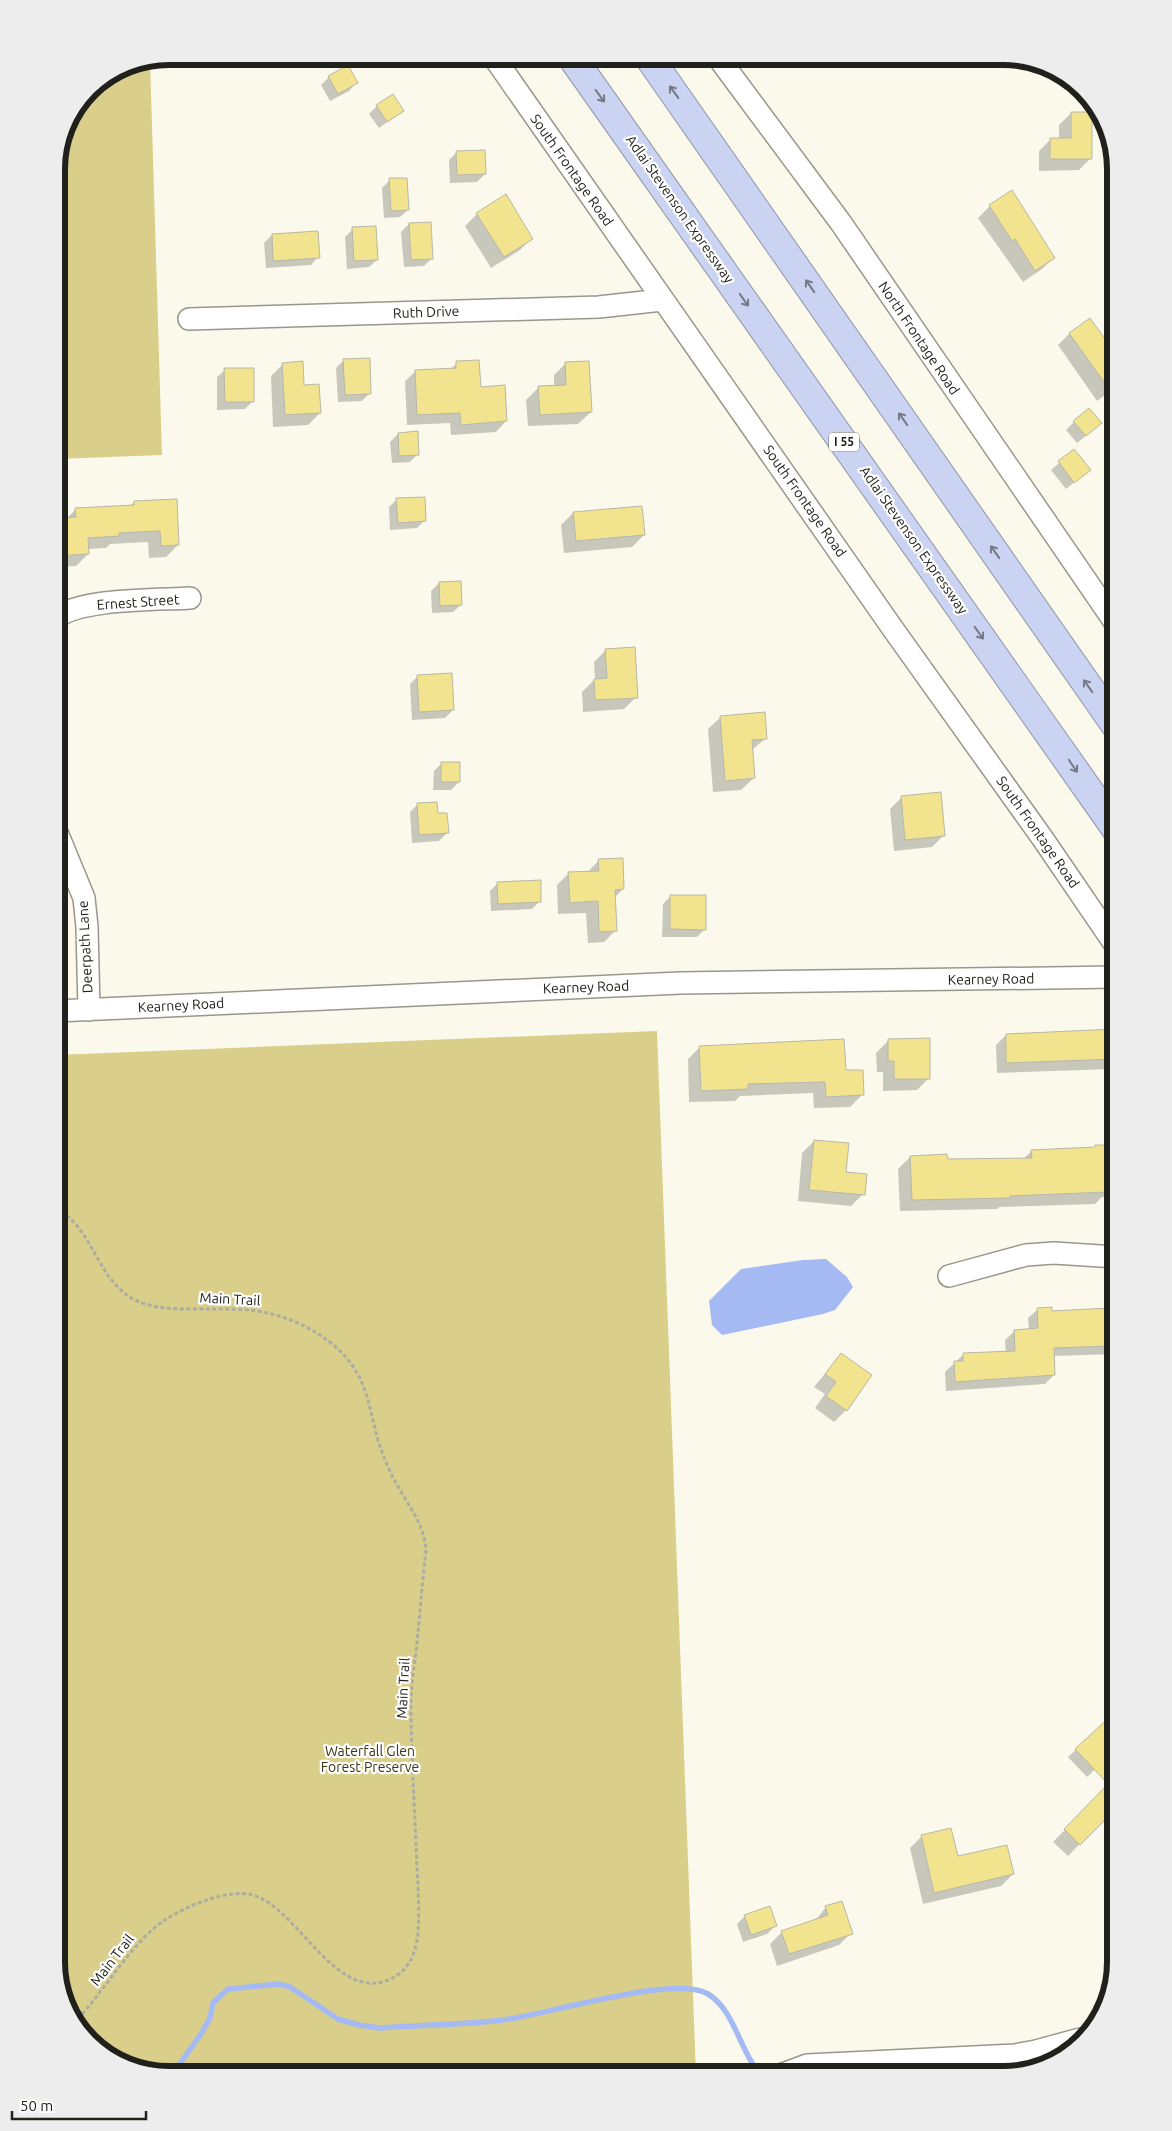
<svg xmlns="http://www.w3.org/2000/svg" width="1172" height="2131" viewBox="0 0 1172 2131" font-family="Ubuntu,sans-serif">
<style>
.green{fill:#d9cf8a}
.water{fill:#a5b9f2}
.shadow{fill:#0003}
.lines{fill:none;stroke-linecap:round;stroke-linejoin:round}
.stream{stroke:#a5b9f2;stroke-width:5.5}
.building{fill:#f2e48f;stroke:#b8b6a8}
.minor-casing{stroke:#999789;stroke-width:24}
.motorway-casing{stroke:#8f95a7;stroke-width:30}
.path{stroke:#adaca1;stroke-width:3;stroke-dasharray:4 2.5;stroke-linecap:butt}
.minor{stroke:#fff;stroke-width:21}
.motorway{stroke:#cad4f2;stroke-width:28}
.oneway{stroke:#767a86}
.labels{text-anchor:middle;stroke-width:4.5;stroke-linejoin:round;paint-order:stroke}
.shield{fill:#fff;stroke:#64645f;stroke-width:1}
.shield-label{font-size:12px;font-weight:bold;fill:#21211b}
.street-label{font-size:14px;fill:#21211b;stroke:#fff}
.park-label{font-size:14px;fill:#3c3611;stroke:#fff}
.rim{fill:none;stroke:#21211b;stroke-width:6}
</style>
<rect width="100%" height="100%" fill="#fbf9eb"/>
<path class="green" d="M150,60l12,395 -106,4v-297l9,-36 25,-37 36,-24z
M657,1031l39,1044h-534l-56,-19 -41,-51 -9,-43v-907z"/>
<path class="water" d="M826,1259l21,18 6,10 -18,23 -12,4 -101,21 -10,-10 -3,-24 32,-32 62,-9z"/>
<path class="shadow" d="M329,77l27,6 -7,8 -19,10 -9,-16z
M377,106l25,5 -23,17 -10,-14z
M1071,113l20,45 -12,12 -40,1v-20l12,-12h8v-14z
M457,152l28,22 -8,8 -27,1 -1,-23z
M390,180l18,30 -8,7 -16,1 -2,-30z
M990,206l64,51 -12,12 -19,13 -45,-64z
M477,214l55,24 -12,12 -29,18 -26,-42z
M409,224l23,34 -8,8 -20,1 -3,-35z
M353,229l24,31 -8,7 -22,2 -2,-32z
M272,235l46,22 -7,8 -45,3 -2,-25z
M1070,333l46,54 -19,14 -39,-56z
M344,360l26,33 -8,8 -24,1 -2,-34z
M457,363l49,58 -10,11 -45,3 -1,-12 -43,2 -2,-44 11,-10 34,-1z
M566,363l25,49 -13,12 -50,2 -2,-26 12,-12 16,-1v-12z
M283,364l37,49 -12,12 -35,2 -2,-51z
M225,370l28,31 -8,8 -28,1v-33z
M1074,422l18,9 -15,12 -11,-13z
M398,434l20,20 -8,8 -18,1 -2,-21z
M1074,450l15,20 -23,19 -15,-19z
M397,499l28,21 -8,8 -27,2 -1,-23z
M134,502l44,43 -12,12 -17,1 -1,-16 -38,2 -4,4 -19,1 1,5 -12,12 -20,1v-47l10,-1 10,-10 54,-3z
M573,513l71,22 -12,12 -68,6 -3,-28z
M439,583l22,22 -8,7 -21,1 -1,-22z
M606,650l30,47 -12,12 -41,3 -1,-20 13,-13 -1,-17z
M418,676l35,34 -8,8 -33,2 -2,-36z
M721,717l45,21 -14,12 2,28 -13,12 -28,2 -5,-63z
M442,763l17,19 -8,8h-18l1,-19z
M902,797l42,38 -12,12 -38,4 -4,-42z
M418,804l18,11 11,18 -8,8 -27,2 -2,-31z
M599,860l24,29 -9,9 2,32 -12,12 -16,1 -2,-30 -28,1 -1,-29 12,-12h18z
M498,883l42,18 -8,8 -41,2 -1,-20z
M671,896l34,33 -8,8h-35l1,-33z
M1116,1030v35l-4,4 -115,4 -1,-28 10,-10z
M888,1041l41,37 -12,12 -34,1v-19h-6l-1,-19z
M700,1047l145,25 17,23 -12,12 -36,1 -1,-15 -73,3 -5,5 -46,1 -1,-43z
M814,1141l49,53 -12,12 -53,-5 4,-48z
M1116,1147v49l-14,1 -7,7 -96,3 -2,2 -97,2 -2,-42 12,-12 36,4 77,-2 9,-8z
M1038,1309l13,3 65,3v39l-63,2 1,19 -9,9 -99,7 -1,-19 19,-18 42,-1 -1,-13 10,-9 14,-1 -1,-12z
M841,1354l5,56 -12,12 -19,-14 10,-14 -11,-7z
M1116,1705v44l-29,28 -19,-20 40,-37 -3,-4z
M1116,1778v29l-48,49 -15,-14z
M922,1836l35,22 56,16 -12,12 -78,18 -13,-56z
M826,1907l25,26 -12,12 -62,21 -7,-22 12,-12 33,-11z
M745,1916l30,10 -8,8 -24,8 -6,-18z"/>
<g class="lines">
<path class="stream" d="M172,2075l29,-41 9,-16 3,-15 15,-14 50,-5 12,3 48,32 21,6 20,3c41,-3 83,-3 124,-8 44,-5 170,-46 205,-26 25,15 31,52 48,75"/>
</g>
<path class="building" d="M348,65l10,18 -20,11 -10,-18z
M393,94l11,17 -17,11 -11,-17z
M1071,112h21v47h-42v-21h21z
M485,150l1,24 -29,1 -1,-24z
M389,178h18l2,32 -18,1z
M1012,190l43,68 -20,13 -20,-32 -3,2 -23,-36z
M506,194l27,45 -29,18 -28,-44z
M431,222l2,37 -22,1 -2,-37z
M376,226l2,34 -24,1 -2,-34z
M318,231l2,27 -47,3 -1,-27z
M1090,318l26,36v45l-47,-66z
M370,358l1,36 -26,1 -2,-36z
M479,360l2,27 24,-2 2,36 -46,4 -1,-12 -43,2 -2,-45 41,-2v-7z
M303,361l1,24 15,-1 2,29 -36,2 -3,-52z
M589,361l3,51 -52,3 -2,-29 28,-1 -1,-23z
M224,368h30v34h-29z
M1089,408l13,15 -16,13 -13,-15z
M418,431l1,24 -20,1 -1,-23z
M1074,449l17,21 -17,13 -16,-22z
M425,497l1,24 -28,2 -2,-25z
M177,499l2,46 -18,1 -1,-15 -41,2 1,3 -32,2 1,16 -33,2v-38l20,-1 -1,-9 59,-3v-4z
M642,506l3,29 -69,6 -3,-29z
M461,581l1,24 -22,1 -1,-24z
M635,647l3,51 -43,2 -1,-21 13,-1 -2,-29z
M452,673l2,37 -35,2 -2,-37z
M765,712l2,27 -15,1 3,38 -30,3 -5,-65z
M441,762h19v20h-19z
M941,792l4,44 -40,4 -4,-44z
M437,802l1,11h9l2,20 -30,2 -2,-32z
M623,858l1,31 -9,1 2,41 -18,1 -1,-31 -28,2 -2,-31 31,-1 -1,-12z
M541,880v22l-43,2 -1,-22z
M670,895h36v35l-36,-1z
M1116,1029v30l-110,4v-29z
M930,1038v41h-36v-18h-6v-22z
M844,1039l2,31h17l1,25 -38,2 -1,-15 -77,2v5l-47,2 -2,-45z
M814,1140l35,3 -3,29 21,2 -2,21 -56,-5z
M1095,1145h21v40h-8v7l-98,4v2l-98,2 -2,-44 37,-2 1,5 84,-1 -1,-8 64,-3z
M1052,1307v4l57,-3 2,38 -57,2 1,27 -100,7 -1,-21h9v-8l52,-2 -1,-21 24,-2 -1,-20z
M841,1353l31,22 -25,36 -21,-15 10,-14 -11,-8z
M1116,1711v98l-36,36 -16,-16 44,-45 -33,-35z
M951,1828l7,28 49,-11 7,29 -80,19 -13,-58z
M842,1901l11,33 -64,20 -8,-23 47,-16 -3,-9z
M770,1906l7,20 -26,9 -7,-20z"/>
<g class="lines">
<defs>
<path id="minor" d="M493,56l400,573 150,210 73,107
M717,56l124,167 275,401
M189,319l410,-12 63,-7
M56,619c20,-21 104,-19 134,-21
M56,830l28,68 3,29 2,83
M56,1011l624,-28 436,-6
M949,1276l77,-21 28,-2 62,4
M780,2075l27,-10 208,-10 21,-4 44,-12"/>
<path id="motorway" d="M571,56l545,773
M648,56l468,670"/>
</defs>
<use href="#minor" class="minor-casing"/>
<use href="#motorway" class="motorway-casing"/>
<path class="path" d="M56,1208c38,21 40,70 77,91 23,12 53,10 78,10 19,0 39,0 57,4 38,9 79,33 94,70 9,21 11,44 19,66 5,14 11,28 19,41 12,21 25,37 26,62 -4,30 -6,61 -9,91 -2,20 -6,40 -6,59 0,48 3,95 5,143 1,29 4,59 2,88 -2,17 -7,34 -22,43 -57,35 -96,-67 -143,-81 -26,-7 -69,12 -91,27 -29,20 -59,70 -85,98"/>
<use href="#minor" class="minor"/>
<use href="#motorway" class="motorway"/>
</g>
<defs><path id="oneway-shaft" d="M-6 0H5M1.5-3L5.5 0L1.5 3" fill="none" stroke-width="1.6" stroke-linecap="round" stroke-linejoin="round" transform="scale(1.25)"/></defs>
<g class="oneway">
<use href="#oneway-shaft" transform="translate(674 92) rotate(-126)"/>
<use href="#oneway-shaft" transform="translate(600 96) rotate(54)"/>
<use href="#oneway-shaft" transform="translate(810 286) rotate(-125)"/>
<use href="#oneway-shaft" transform="translate(744 300) rotate(55)"/>
<use href="#oneway-shaft" transform="translate(903 419) rotate(-125)"/>
<use href="#oneway-shaft" transform="translate(995 552) rotate(-125)"/>
<use href="#oneway-shaft" transform="translate(979 633) rotate(55)"/>
<use href="#oneway-shaft" transform="translate(1088 686) rotate(-125)"/>
<use href="#oneway-shaft" transform="translate(1073 766) rotate(56)"/>
</g>
<g class="labels">
<rect class="shield" x="829" y="432.5" width="30" height="19" rx="4"/>
<g class="shield-label">
<text x="844" y="446">I 55</text>
</g>
<g class="street-label">
<text transform="translate(572 170) rotate(55)" y="5">South Frontage Road</text>
<text transform="translate(680 209) rotate(55)" y="5">Adlai Stevenson Expressway</text>
<text transform="translate(426 312) rotate(-2)" y="5">Ruth Drive</text>
<text transform="translate(919 338) rotate(56)" y="5">North Frontage Road</text>
<text transform="translate(805 501) rotate(55)" y="5">South Frontage Road</text>
<text transform="translate(914 540) rotate(55)" y="5">Adlai Stevenson Expressway</text>
<text transform="translate(138 602) rotate(-4)" y="5">Ernest Street</text>
<text transform="translate(1038 832) rotate(55)" y="5">South Frontage Road</text>
<text transform="translate(85 947) rotate(-93)" y="5">Deerpath Lane</text>
<text transform="translate(991 979) rotate(-1)" y="5">Kearney Road</text>
<text transform="translate(586 987) rotate(-2)" y="5">Kearney Road</text>
<text transform="translate(181 1005) rotate(-3)" y="5">Kearney Road</text>
<text transform="translate(230 1299) rotate(3)" y="5">Main Trail</text>
<text transform="translate(403 1688) rotate(-87)" y="5">Main Trail</text>
<text transform="translate(112 1960) rotate(-52)" y="5">Main Trail</text>
</g>
<g class="park-label">
<text x="370" y="1756">Waterfall Glen<tspan x="370" dy="16">Forest Preserve</tspan></text>
</g>
</g>
<path d="M0 0H1172V2131H0ZM169 65H1003A104 104 0 0 1 1107 169V1962A104 104 0 0 1 1003 2066H169A104 104 0 0 1 65 1962V169A104 104 0 0 1 169 65Z" fill="#ededed" fill-rule="evenodd"/>
<path class="rim" d="M169 65H1003A104 104 0 0 1 1107 169V1962A104 104 0 0 1 1003 2066H169A104 104 0 0 1 65 1962V169A104 104 0 0 1 169 65Z"/>
<path d="M12 2111v8h134v-8" fill="none" stroke="#21211b" stroke-width="2.5"/>
<text x="20" y="2111" font-size="15" fill="#21211b" stroke="#ffffff" stroke-width="4" paint-order="stroke">50 m</text>
</svg>
